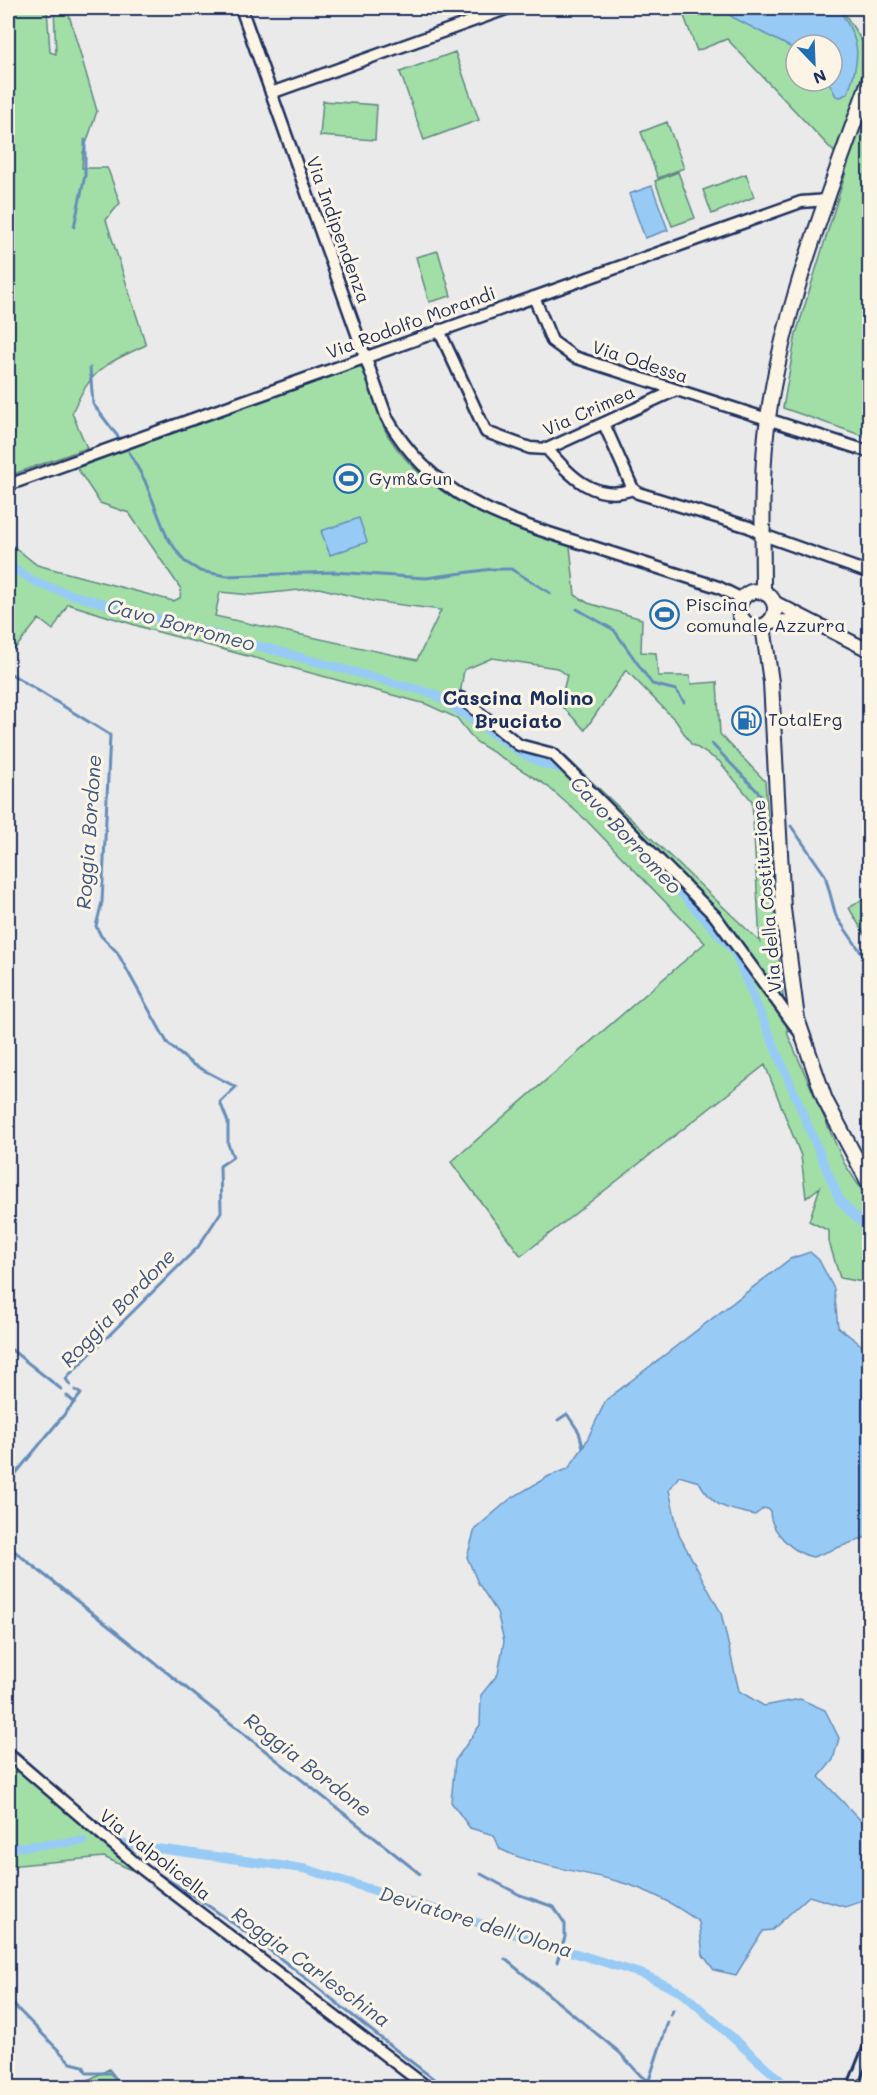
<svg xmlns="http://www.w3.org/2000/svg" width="877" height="2095" viewBox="0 0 877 2095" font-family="Mali,sans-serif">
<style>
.green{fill:#a2dfa6;stroke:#5e8782;stroke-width:1.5;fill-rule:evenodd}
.water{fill:#97cbf5;stroke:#658db9;stroke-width:1.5}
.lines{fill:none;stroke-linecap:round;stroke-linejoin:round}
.stream{stroke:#658db9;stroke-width:3}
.canal{stroke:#97cbf5;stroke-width:9}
.minor-casing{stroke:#1b2f5e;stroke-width:15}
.tertiary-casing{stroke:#1b2f5e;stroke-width:16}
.secondary-casing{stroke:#1b2f5e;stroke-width:18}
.minor{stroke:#fcf5e5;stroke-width:10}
.tertiary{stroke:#fcf5e5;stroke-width:12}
.secondary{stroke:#fcf5e5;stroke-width:14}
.rail{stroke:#1b2f5e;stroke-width:3}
.labels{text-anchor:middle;stroke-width:6;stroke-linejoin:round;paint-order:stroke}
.street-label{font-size:18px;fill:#1b2f5e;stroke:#fcf5e5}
.poi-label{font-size:18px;fill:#1b2f5e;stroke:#fcf5e5;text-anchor:start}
.water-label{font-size:20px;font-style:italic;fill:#3a5684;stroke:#fcf5e5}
.neighbourhood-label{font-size:20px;font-weight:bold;fill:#1b2f5e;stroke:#fcf5e5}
</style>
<rect width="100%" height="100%" fill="#ebeaea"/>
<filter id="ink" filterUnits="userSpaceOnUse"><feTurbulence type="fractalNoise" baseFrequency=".0167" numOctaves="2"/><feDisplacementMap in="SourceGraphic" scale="12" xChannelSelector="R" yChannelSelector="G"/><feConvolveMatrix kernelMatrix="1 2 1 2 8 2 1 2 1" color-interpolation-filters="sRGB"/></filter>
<g filter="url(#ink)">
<path class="green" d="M8,8h39l3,44 6,2 -2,-46h13l30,103 -14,42 -1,15h25l2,4 11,31 -14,17 40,125c-41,19 -56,25 -74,68l15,35 -79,28z
M681,8h160l26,41 3,5 -1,384 -86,-30 13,-74 50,-162 -12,-20 -107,-113 -30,12zM796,45h36v36h-36z
M455,52l24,68 -55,20 -24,-68z
M323,101l54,4 -2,35 -55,-4z
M667,122l17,46 -26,10 -17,-46z
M678,172l17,46 -23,8 -17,-45z
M746,174l8,23 -42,17 -9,-24z
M438,251l13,45 -22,6 -13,-45z
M359,365c15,16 17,53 30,72 41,64 114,88 181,109l5,49 13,8 54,16 -1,33 15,1 2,23h32l1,8 26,-2 3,52 45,47 15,190 8,64 56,128 25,38v82l-29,-5 -11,-36v-11l-20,-10 11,-34 -14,11 -5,-42 -36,-91 -244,191 -70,-94 254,-219 -118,-122 -41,-36 -71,-44 -18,-23 -31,-14 -275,-74 -83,-26 -15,26 -14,-11 -25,31 -6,-1v-107l29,23 136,36 7,-3 1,-9 -52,-76 -29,-10 -23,-35zM319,588l53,13 69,9 -24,50 -202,-44 5,-24 31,3zM492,658l65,10 10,7 -7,29 25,26 41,-60 50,51 15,23 28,17 33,40 8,141 -194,-185 -6,5 -19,-7 -82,-54 5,-31z
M869,895h1l-1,47 -20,-34z
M8,1760l130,113 -34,-16 -96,9z
M109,2069l14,18h-31l-4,-7z"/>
<path class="water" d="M723,8h115c23,34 23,46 10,85l-7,4 -5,-1 -8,-15h4v-36h-36v5l-64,-33z
M652,186l16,44 -23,8 -16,-44z
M359,518l8,24 -37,13 -9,-24z
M810,1252l9,8 15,29 4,38 31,24v185l-56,21c-19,-3 -44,-27 -43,-47l-6,-2 -9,7c-30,-7 -40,-6 -56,-33l-20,-6 -10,14 10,45 42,78 18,78 25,15 36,-7 25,11 14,28 -6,22 -14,17 50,52v70l-24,8 -36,-11 -37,34 -9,1 -27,44 -22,-5 -11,-15 -4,-33c-23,-17 -51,-32 -79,-40 -41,-12 -82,-14 -120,-33l-6,-14 -24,-7 -19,-26 4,-41 25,-36 1,-30 17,-21 6,-33 -7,-29 -19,-29 -11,-26 8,-28 35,-30 39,-23 19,-7 16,-23 22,-46 184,-141z"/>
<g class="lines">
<path class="stream" d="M74,227l11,-52v-35
M90,368l3,36 26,34
M129,452l16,29 22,56 17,24 16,10 27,5 107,-4 92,6 66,-9h19l39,24
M577,609l37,21 38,54 24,6 8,12
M8,672l102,63 -8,167 -6,24 5,10 16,16 51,92 24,20 44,23 -16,15 8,20v22l5,13 -13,9 1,46 -23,35 -130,129 -2,3 4,6
M712,744l49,51
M791,826l34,49 11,41 34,49
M8,1347l53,42
M67,1396l7,6
M558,1420l9,-6 12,18 4,15
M8,1483l73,-89 -6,-4
M8,1546l412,328
M8,1745l78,70
M104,1827l12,13
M157,1873c103,61 192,144 289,215
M481,1874l39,21 34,12 11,17v13l-8,25
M505,1959l114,93 22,24 20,12
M8,1999l63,64 12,3 4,7h24l11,15
M671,2015l2,-5
M649,2080l19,-58"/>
<path class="canal" d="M8,565l31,19 34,11 361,99 86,58 23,12 22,5 3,3
M642,850l92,101 106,250 30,30
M125,1844l181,25 339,106 39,19 105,94
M8,1848l75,-7"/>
<defs>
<path id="minor" d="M241,8l146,410c46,81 117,101 200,127 44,14 88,28 131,42l24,12
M271,93l238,-85
M534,297l18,44 22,16 296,95
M439,330l47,102 44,16 17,1 127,-58
M604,424l29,65 5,4 111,34 14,8 107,38
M547,449c23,26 47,54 86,40
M8,485l793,-283 27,-2
M461,698l58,47 34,9 162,162 83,114
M8,1754l133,114 287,220"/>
<path id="tertiary" d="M774,602l96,49
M769,622l40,-2"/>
<path id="secondary" d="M739 609a18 18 0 1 1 36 0a18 18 0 1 1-36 0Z
M763,592c0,-58 -3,-116 5,-174 15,-112 64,-232 102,-340
M763,626l8,56 12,227 14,110 28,81 45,85"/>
</defs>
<use href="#minor" class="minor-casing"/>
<use href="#tertiary" class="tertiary-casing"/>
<use href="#secondary" class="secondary-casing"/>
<use href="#minor" class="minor"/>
<use href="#tertiary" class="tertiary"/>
<use href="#secondary" class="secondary"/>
<path class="rail" d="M847,2086l23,-57
M857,2088l13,-31"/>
</g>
</g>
<defs>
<symbol id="stadium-ring" viewBox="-11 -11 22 22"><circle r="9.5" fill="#fcf5e5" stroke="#1f6fb2" stroke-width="1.5"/><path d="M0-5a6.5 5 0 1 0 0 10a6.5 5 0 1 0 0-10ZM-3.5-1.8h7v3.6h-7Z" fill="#1f6fb2"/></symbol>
<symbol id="fuel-ring" viewBox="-11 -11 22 22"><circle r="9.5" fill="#fcf5e5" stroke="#1f6fb2" stroke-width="1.5"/><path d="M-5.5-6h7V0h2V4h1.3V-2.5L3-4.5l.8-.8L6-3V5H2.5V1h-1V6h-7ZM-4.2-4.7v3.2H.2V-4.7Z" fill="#1f6fb2"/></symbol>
</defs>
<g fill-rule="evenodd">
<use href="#stadium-ring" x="332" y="462" width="33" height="33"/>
<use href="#stadium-ring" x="648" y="598" width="33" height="33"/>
<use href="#fuel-ring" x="730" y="704" width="33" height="33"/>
</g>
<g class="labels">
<g class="street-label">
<text transform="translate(338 230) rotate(70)" y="6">Via Indipendenza</text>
<text transform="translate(411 323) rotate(-20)" y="6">Via Rodolfo Morandi</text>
<text transform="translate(640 362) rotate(18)" y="6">Via Odessa</text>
<text transform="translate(589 411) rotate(-24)" y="6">Via Crimea</text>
<text transform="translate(767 896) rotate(-95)" y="6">Via della Costituzione</text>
<text transform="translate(155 1855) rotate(38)" y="6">Via Valpolicella</text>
</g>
<g class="poi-label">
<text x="369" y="485">Gym&amp;Gun</text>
<text x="686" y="611">Piscina<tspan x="686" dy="21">comunale Azzurra</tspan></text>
<text x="768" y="726">TotalErg</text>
</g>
<g class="water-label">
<text transform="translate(181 625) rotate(15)" y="7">Cavo Borromeo</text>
<text transform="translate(89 832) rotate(-86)" y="7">Roggia Bordone</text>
<text transform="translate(626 835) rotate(47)" y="7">Cavo Borromeo</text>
<text transform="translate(118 1308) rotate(-46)" y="7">Roggia Bordone</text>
<text transform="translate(308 1765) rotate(38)" y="7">Roggia Bordone</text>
<text transform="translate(476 1922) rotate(17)" y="7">Deviatore dell'Olona</text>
<text transform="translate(311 1967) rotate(36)" y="7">Roggia Carleschina</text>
</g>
<g class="neighbourhood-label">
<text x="518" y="705">Cascina Molino<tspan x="518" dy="23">Bruciato</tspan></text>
</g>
</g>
<rect width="877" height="2095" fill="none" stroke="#fcf5e5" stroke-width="30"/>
<rect x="15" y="15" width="847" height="2065" fill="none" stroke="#1b2f5e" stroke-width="2" filter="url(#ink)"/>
<g transform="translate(814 63) rotate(157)"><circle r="28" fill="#fcf5e5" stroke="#a2a6af" stroke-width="1.5"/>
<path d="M0-4.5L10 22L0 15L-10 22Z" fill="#1f6fb2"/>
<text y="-9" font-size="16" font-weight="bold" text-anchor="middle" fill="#1b2f5e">N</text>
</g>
</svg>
